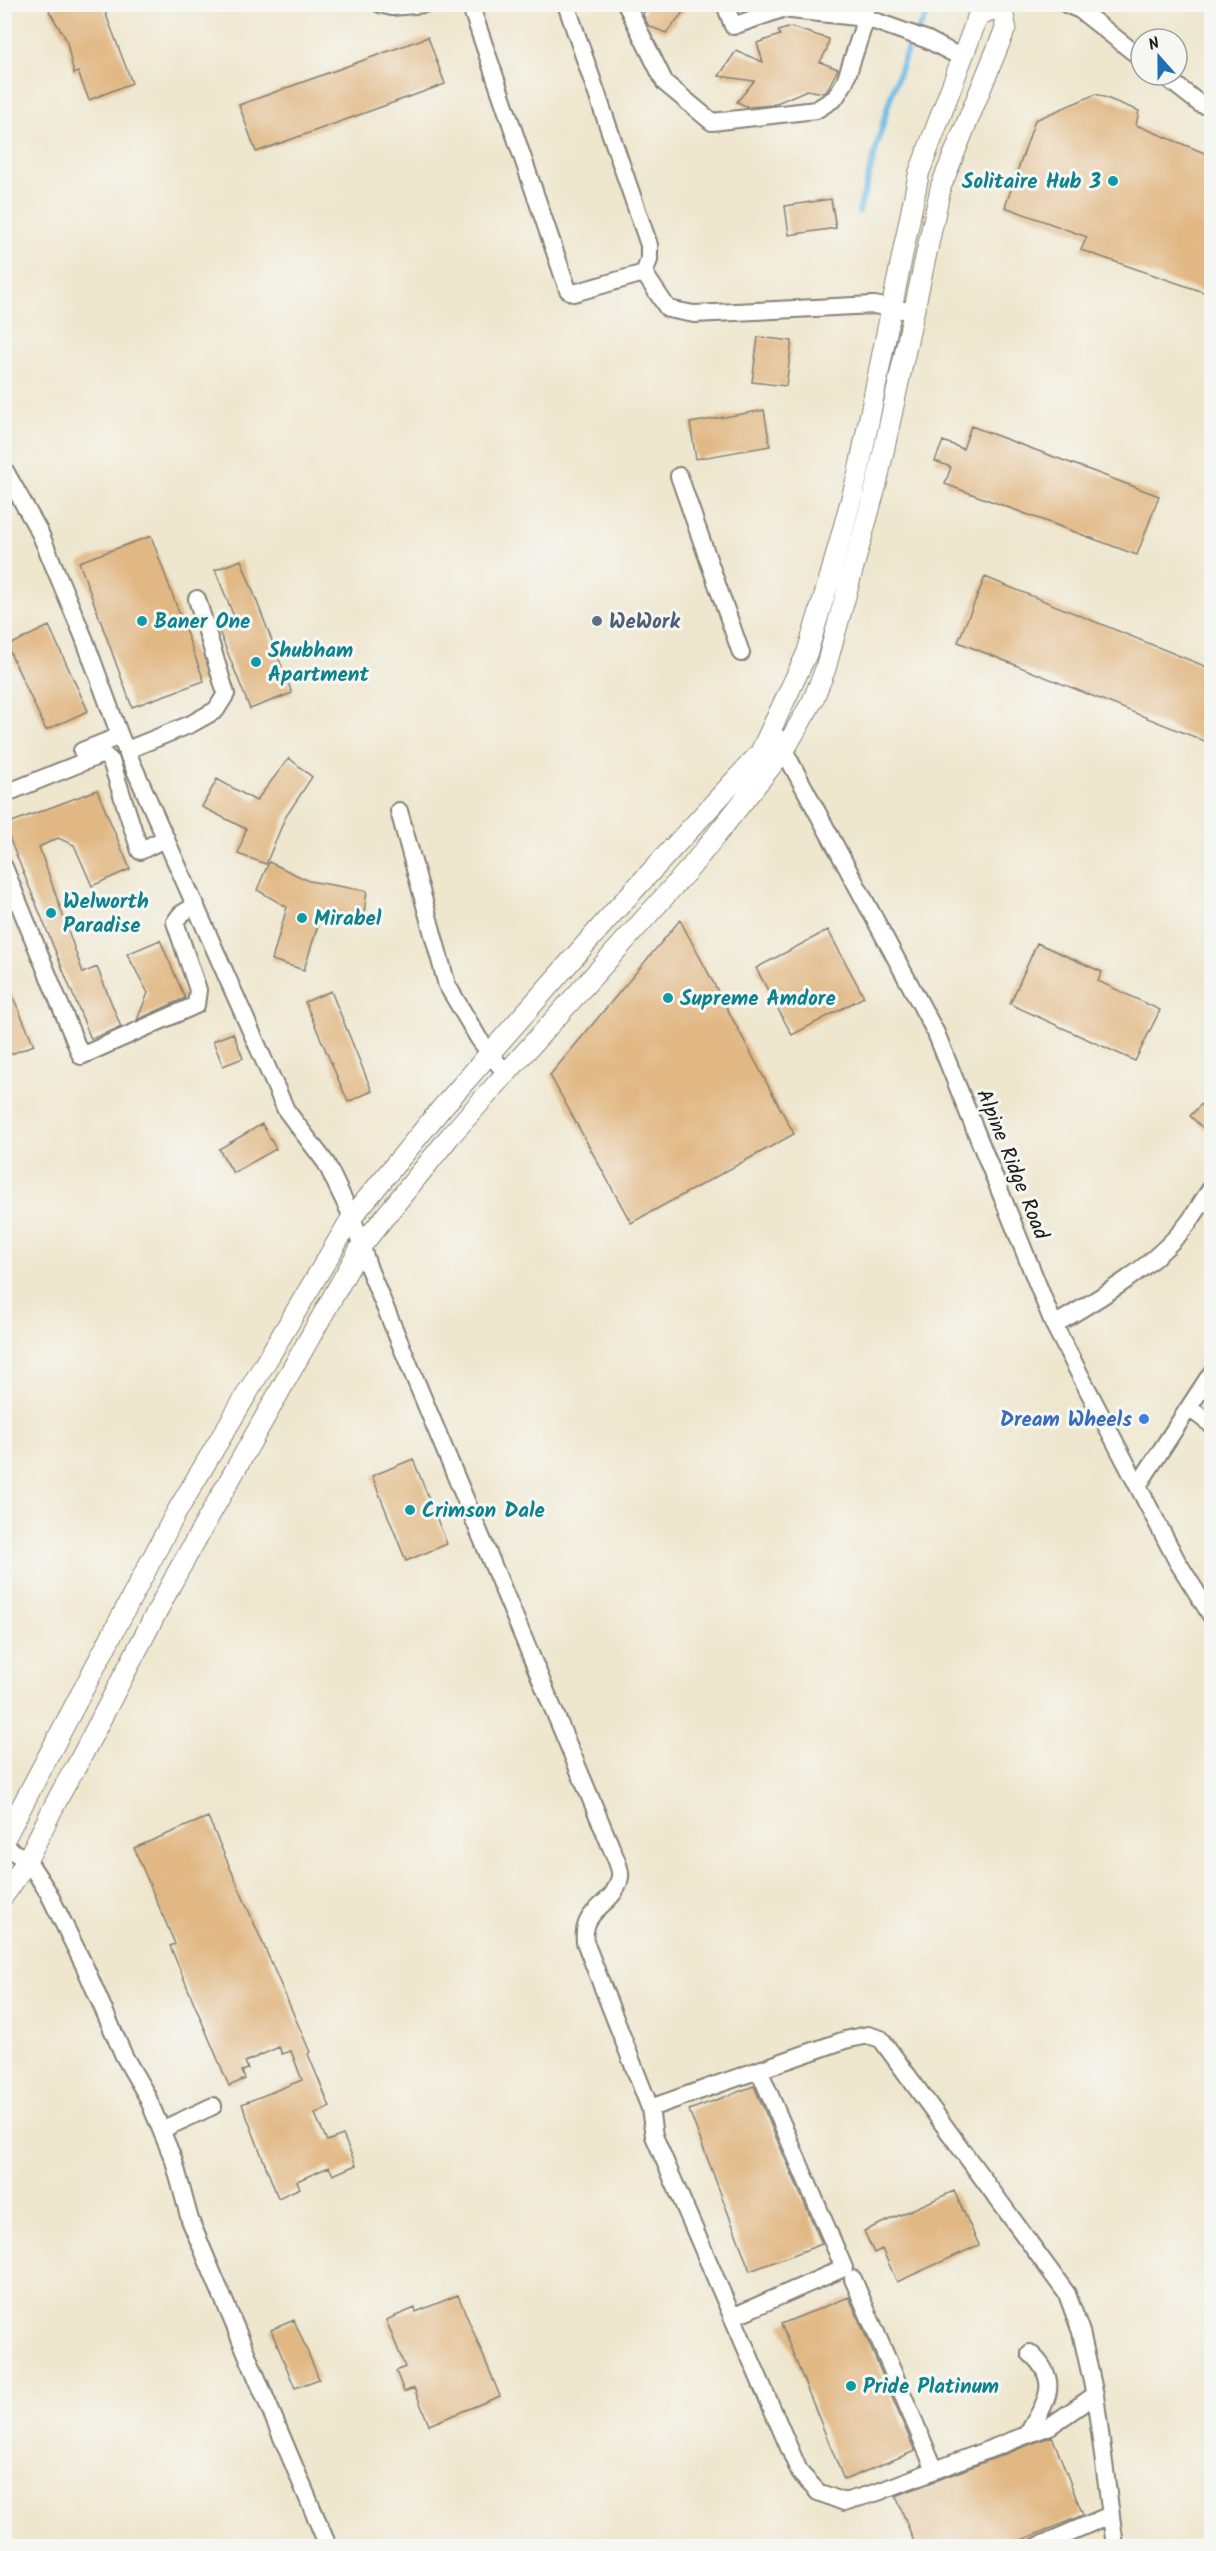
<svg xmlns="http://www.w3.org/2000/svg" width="1216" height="2551" viewBox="0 0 1216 2551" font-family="Kalam,sans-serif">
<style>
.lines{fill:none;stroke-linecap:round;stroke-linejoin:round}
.stream{stroke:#69b9e4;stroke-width:6}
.building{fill:#e1b884}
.minor-casing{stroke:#858174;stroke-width:20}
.tertiary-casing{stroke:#858174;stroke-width:22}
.minor{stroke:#fff;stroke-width:16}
.tertiary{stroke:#fff;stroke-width:20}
.culture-dot{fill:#0f9aa8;stroke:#f6f6f2;stroke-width:2}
.service-dot{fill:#5c6f8a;stroke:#f6f6f2;stroke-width:2}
.shop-dot{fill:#3f7fe0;stroke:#f6f6f2;stroke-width:2}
.labels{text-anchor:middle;stroke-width:6;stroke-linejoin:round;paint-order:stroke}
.culture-label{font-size:21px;font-weight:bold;fill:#0d838f;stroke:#f6f6f2;text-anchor:start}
.service-label{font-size:21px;font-weight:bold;fill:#4e5e75;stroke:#f6f6f2;text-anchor:start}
.street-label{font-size:21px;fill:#1c1c1c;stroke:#f6f6f2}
.shop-label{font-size:21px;font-weight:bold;fill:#366cbe;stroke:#f6f6f2;text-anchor:end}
</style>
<rect width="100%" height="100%" fill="#f6f6f2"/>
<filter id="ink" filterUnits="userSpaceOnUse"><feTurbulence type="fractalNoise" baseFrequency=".0167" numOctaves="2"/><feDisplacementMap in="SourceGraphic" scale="12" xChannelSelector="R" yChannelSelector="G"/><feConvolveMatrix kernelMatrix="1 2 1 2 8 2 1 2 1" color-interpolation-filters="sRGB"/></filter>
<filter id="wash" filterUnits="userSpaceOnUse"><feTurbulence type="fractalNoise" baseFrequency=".008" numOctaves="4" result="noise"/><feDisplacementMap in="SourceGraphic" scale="24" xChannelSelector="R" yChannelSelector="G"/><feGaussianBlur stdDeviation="1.35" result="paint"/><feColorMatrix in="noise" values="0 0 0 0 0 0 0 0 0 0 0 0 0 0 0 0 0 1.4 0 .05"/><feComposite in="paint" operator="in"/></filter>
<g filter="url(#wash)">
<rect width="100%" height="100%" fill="#eee6cd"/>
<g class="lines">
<path class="stream" d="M859,212l29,-107 21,-61 25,-40"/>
</g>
<g id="blocks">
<path class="building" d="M54,4h48l30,79 -43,17 -11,-28 -4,2 -8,-35 -17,-28 6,-3z
M647,4h43l-24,29 -17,-7 -6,-11z
M791,27l38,12 -2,10 -7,13 18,7 -11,21 -4,3 -16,-3 -35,15 -24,2 -11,-5 17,-21 -35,-5 17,-25 27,11 -6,-19 23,-8 -2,-4z
M428,37l17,47 -189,68 -17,-47z
M1096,94l43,17 -3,14 76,31v139l-131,-45 6,-13 -82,-30 30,-87z
M831,199l5,29 -47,7 -4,-29z
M758,337l34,4 -6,45 -34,-4z
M764,410l6,36 -74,13 -6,-36z
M971,426l188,70 -22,59 -192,-71 6,-17 -16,-6 8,-20 20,8z
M151,536l53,145 -72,26 -53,-145z
M241,560l51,133 -42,16 -31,-78 18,-7 -22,-54z
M985,577l227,92v75l-254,-102z
M49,626l39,85 -42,19 -39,-84z
M289,758l23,19 -27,41 -19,46 -28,-10 8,-25 -44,-22 15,-28 39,22z
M97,790l33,79 -38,17 -18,-41 -16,-7 -19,9 44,126 14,-6 24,60 -30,12 -87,-214z
M269,862l40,19 58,10 -4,29 -42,-5 -17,55 -32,-10 15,-53 -30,-17z
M680,920l114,214 -163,89 -81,-148z
M828,930l36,67 -72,38 -36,-67z
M160,940l25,58 -48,22 11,-27 -21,-39z
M1037,943l65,29 -4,9 62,29 -25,51 -125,-57z
M4,976l30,69 -30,12z
M331,991l41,100 -24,11 -43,-100z
M233,1033l10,25 -20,8 -10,-25z
M1212,1093v43l-22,-20z
M262,1124l14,25 -43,24 -14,-24z
M413,1459l34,85 -41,17 -34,-85z
M208,1817l102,235 -2,2 22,53 -15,7 12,27 16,-6 13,30 -23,10 -4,-8 -32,14 3,7 -22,10 -36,-94 60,-24 -11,-29 -9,3 -3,-7 -34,15 3,7 -6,2 3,8 -16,7 -59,-140 5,-2 -41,-96z
M754,2086l68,158 -72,27 -61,-161z
M954,2191l25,54 -82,37 -15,-33 -8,4 -10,-22z
M458,2295l42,101 -71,29 -15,-37 -10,4 -8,-21 9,-4 -19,-47 29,-12 1,4z
M849,2297l66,154 -71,29 -63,-156z
M294,2320l25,59 -24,9 -24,-58z
M1052,2436l31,79 -79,32h-88l-20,-51z"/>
</g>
</g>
<g filter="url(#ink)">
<use href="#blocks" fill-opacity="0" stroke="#858174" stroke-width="1.5"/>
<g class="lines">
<defs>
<path id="minor" d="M380,4l12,3 32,-3
M470,4l98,286 6,3 70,-20
M566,4l83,241v15l-5,13
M626,4l39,79 47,39 104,-12 19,-12 10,-16 21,-64 -1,-14
M725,4l8,22 49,-17 -2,-5
M1066,4l14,6 61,48
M782,9l84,9 62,22 34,18
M1163,75l37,29 12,3
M644,273l24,36 26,5 180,-9 40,7
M4,469l36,64 44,105 36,98 166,374 40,53 26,54 17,52 247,590c2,5 5,13 4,18 -5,30 -39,29 -35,65l65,166 4,28 146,337 18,19 26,10 34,-10 172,-66 45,-31 -14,-63 -14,-38 -186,-255 -13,-4 -23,5 -195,68
M679,476l62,177
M772,728l164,305 118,292 123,236 35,56
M127,750l64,-26 25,-14 10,-16 -29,-95
M82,751l38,-15
M4,794l99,-40 8,7 29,90 26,-13
M399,811l48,174 32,54 27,35
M4,867l77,189 115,-51 2,-15 -23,-68 6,-8 15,-9
M1054,1325c48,-28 101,-59 135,-103 8,-11 15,-24 23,-35
M1189,1408l23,17
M1139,1484l73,-112
M4,1846l24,15 20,31 36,73 40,91 23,40 27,65 16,59 138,326
M161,2130l52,-24
M853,2279l82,191
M732,2317l112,-49 -85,-198
M1095,2395l20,151
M1027,2435c18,-32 36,-53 3,-82
M1038,2546l72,-31"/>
<path id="tertiary" d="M4,1840l172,-327 176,-296 88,-107 172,-196 148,-161 47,-100 23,-76 28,-103 61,-301 59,-157 23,-11
M4,1895c31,-40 45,-87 72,-128l100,-192 186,-330 89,-110 239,-267 95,-119 28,-49 12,-30 52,-188 64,-296 65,-159 -5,-23"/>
</defs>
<use href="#minor" class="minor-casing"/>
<use href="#tertiary" class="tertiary-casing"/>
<use href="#minor" class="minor"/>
<use href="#tertiary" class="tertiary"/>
</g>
</g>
<g class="culture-dot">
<circle cx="1113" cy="181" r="6"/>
<circle cx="142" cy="621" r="6"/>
<circle cx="256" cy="662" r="6"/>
<circle cx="51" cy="913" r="6"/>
<circle cx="302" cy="918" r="6"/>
<circle cx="668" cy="998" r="6"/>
<circle cx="410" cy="1510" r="6"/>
<circle cx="851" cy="2386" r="6"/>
</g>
<circle class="service-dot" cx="597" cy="621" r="6"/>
<circle class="shop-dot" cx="1144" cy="1419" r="6"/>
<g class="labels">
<g class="culture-label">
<text x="1101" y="188" text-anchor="end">Solitaire Hub 3</text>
<text x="154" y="628">Baner One</text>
<text x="268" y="657">Shubham<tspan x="268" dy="24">Apartment</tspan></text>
<text x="63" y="908">Welworth<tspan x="63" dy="24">Paradise</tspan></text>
<text x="314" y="925">Mirabel</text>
<text x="680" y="1005">Supreme Amdore</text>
<text x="422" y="1517">Crimson Dale</text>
<text x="863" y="2393">Pride Platinum</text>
</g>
<g class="service-label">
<text x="609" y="628">WeWork</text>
</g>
<g class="street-label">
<text transform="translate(1013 1164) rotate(68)" y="7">Alpine Ridge Road</text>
</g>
<g class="shop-label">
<text x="1132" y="1426">Dream Wheels</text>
</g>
</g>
<rect width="1216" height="2551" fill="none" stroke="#f6f6f2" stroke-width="24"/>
<g transform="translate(1159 57) rotate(339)"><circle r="28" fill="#f6f6f2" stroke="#9f9f9c" stroke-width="1.5"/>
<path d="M0-4.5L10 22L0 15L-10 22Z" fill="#1f6fb2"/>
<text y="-9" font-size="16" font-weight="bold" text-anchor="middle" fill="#1c1c1c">N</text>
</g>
</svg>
